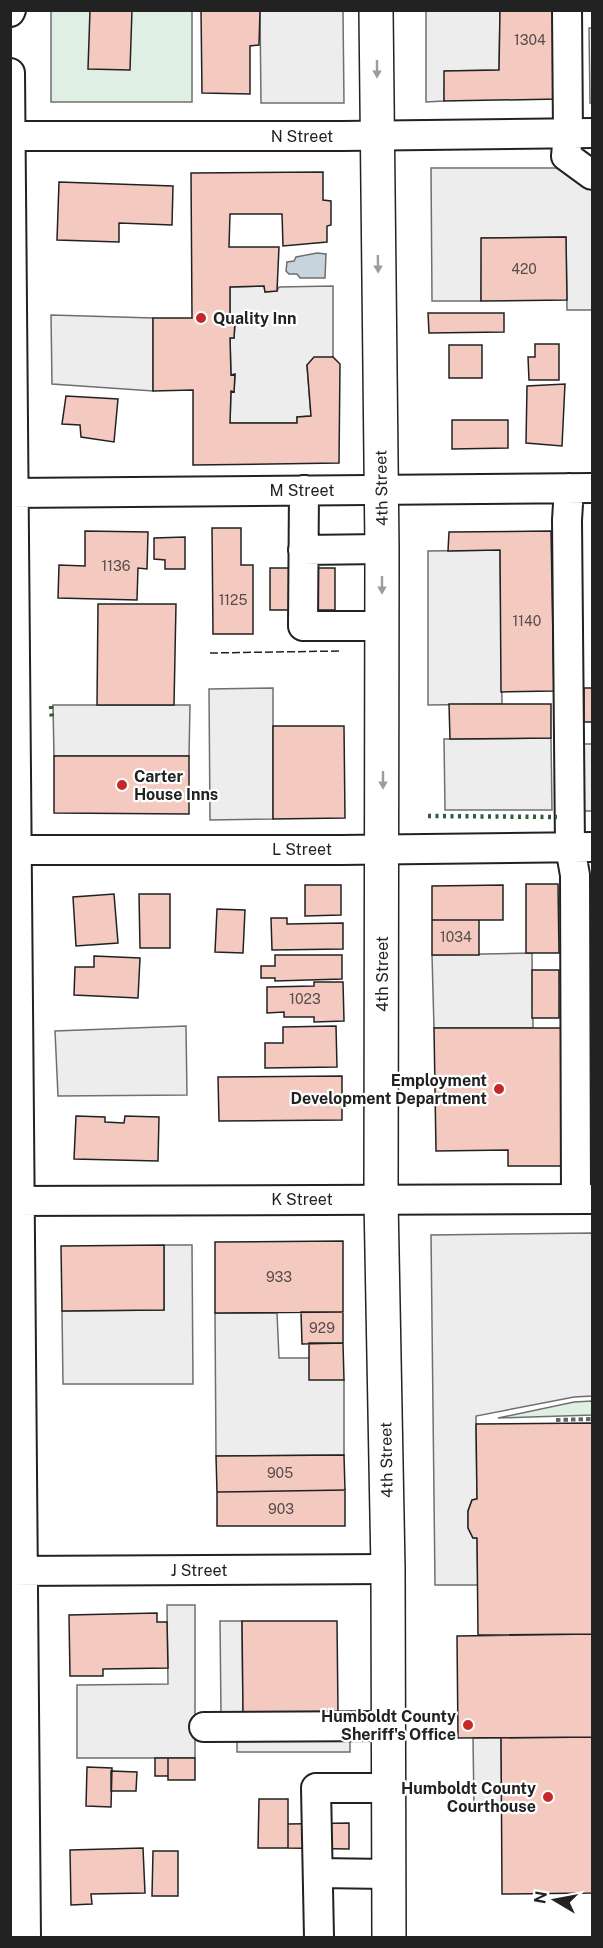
<svg xmlns="http://www.w3.org/2000/svg" width="603" height="1948" viewBox="0 0 603 1948" font-family="'Public Sans',sans-serif">
<style>
.green{fill:#e0efe3;stroke:#6f6f6f;stroke-width:1.5}
.parking{fill:#ededed;stroke:#6f6f6f;stroke-width:1.5}
.water{fill:#c7d3dd;stroke:#6f6f6f;stroke-width:1.5}
.building{fill:#f3c9c0;stroke:#222;stroke-width:1.5}
.lines{fill:none;stroke-linecap:round;stroke-linejoin:round}
.minor-casing{stroke:#222;stroke-width:32}
.highway-casing{stroke:#222;stroke-width:36}
.path{stroke:#646464;stroke-width:4;stroke-dasharray:4.5 3;stroke-linecap:butt}
.minor{stroke:#fff;stroke-width:28}
.highway{stroke:#fff;stroke-width:33}
.hedge{stroke:#2f5e38;stroke-width:4.5;stroke-dasharray:3 4.5;stroke-linecap:butt}
.fence{stroke:#222;stroke-width:1.5;stroke-dasharray:8 3;stroke-linecap:butt}
.oneway{fill:#9c9c9c}
.poi-dot{fill:#c62828;stroke:#fff;stroke-width:2}
.labels{text-anchor:middle;stroke-width:4.5;stroke-linejoin:round;paint-order:stroke}
.number-label{font-size:14px;fill:#564c4a}
.street-label{font-size:16px;fill:#222;stroke:#fff}
.poi-label{font-size:16px;font-weight:bold;fill:#222;stroke:#fff;text-anchor:end}
</style>
<rect width="100%" height="100%" fill="#fff"/>
<path class="green" d="M51,11h141v91h-141z
M592,1401v14l-94,3 76,-16z"/>
<path class="parking" d="M260,11h83l1,92h-83z
M426,11h74l-1,59 -54,1 -1,30 -18,1z
M589,28h3v75h-2z
M431,168h161v142h-25l-1,-73 -84,1 -1,63h-49z
M264,286l1,6 12,-1 2,-4 54,-1v71l-26,8 4,51 -14,1v6h-67l1,-32 3,1 1,-17h-4l-1,-37h4l1,-16h-5v-35z
M51,315l102,3v73l-101,-7z
M500,550l2,154 -74,1v-154z
M273,688v131l-63,1 -1,-131z
M53,705h137l-1,51h-135z
M551,738l1,72h-107l-1,-71z
M581,744h11v67h-10z
M587,877h5v292h-6z
M532,953l1,75h-99l-2,-73z
M186,1026l1,69 -129,1 -3,-65z
M592,1233v163l-18,1 -98,19 1,83 -5,1 -4,11v17l5,10h4l1,47h-43l-4,-350z
M164,1245h28l1,139h-130l-1,-73 102,-1z
M215,1313h62l2,45h30l35,22v75l-128,1z
M167,1605h28v153h-118v-73l91,-1z
M220,1621h22l1,92 -22,1z
M237,1731l113,1v20h-113z
M473,1738h28l1,71h-28z"/>
<path class="water" d="M317,253l9,1 -1,24h-25l-3,-4h-8l-3,-3 1,-9 7,-1 2,-4z"/>
<path class="building" d="M90,10h42l-2,60 -42,-1z
M201,10h59l-1,35 -9,1v48l-48,-1z
M500,10h60l-1,89 -115,2v-30l55,-1z
M323,172v28l8,1v24l-4,1v16l-44,4 -1,-32h-52l-1,33h50l-2,44 -12,1 -1,-6 -34,1v35h5l-1,16h-4l1,37 4,-1 -1,18 -3,-1 -1,32h67v-6l14,-1 -4,-51 7,-8h19l7,7 -1,99 -146,2v-75l-40,1v-73h39l-1,-145z
M59,182l114,4 -1,39 -53,-2v19l-62,-2z
M566,237l1,63 -86,1v-63z
M428,313h76v19l-75,1z
M535,344h24v36h-30l-1,-23h7z
M449,345h33v33h-33z
M565,384l-3,62 -36,-3 1,-57z
M66,396l52,3 -4,43 -33,-5 -1,-12 -18,-1z
M452,420h56v28l-56,1z
M212,528h29v37h12v69h-40z
M85,531l63,1 -1,37 -9,-1 -1,32 -79,-2 1,-33 26,1z
M551,531l3,160 -53,1 -1,-142 -52,1 1,-19z
M185,537v32h-20v-9l-11,-1v-21z
M270,568h65v42h-65z
M98,604h78l-2,101h-77z
M584,688h8v34h-8z
M449,704h102v34l-101,1z
M273,726h71l1,92 -72,1z
M54,756h135v58l-135,-1z
M526,884h32l1,69h-33z
M305,885h36v30l-36,1z
M503,885v35h-71v-34z
M114,894l4,49 -42,3 -3,-49z
M139,894h31v54h-30z
M217,909l28,1 -2,43 -28,-1z
M271,918h16v6l56,-1v26l-71,1z
M432,920h47v35h-47z
M275,955h67v24l-67,2v-3h-14v-12h14z
M94,956l46,2 -2,40 -64,-3 1,-28h19z
M532,970h27v48h-27z
M314,982h29l1,39 -30,1v-5h-30v-5l-17,1v-26l47,-1z
M336,1026l1,41 -72,1v-25h18v-16z
M434,1028h127l1,138h-54v-16l-72,1z
M342,1076v44l-123,1 -1,-44z
M76,1116l29,1v5l19,1 1,-7 34,1 -1,44 -84,-2z
M343,1241v71l-128,1v-71z
M164,1245v65l-102,1 -1,-65z
M301,1312h42v31l-41,1z
M309,1343h34l1,37h-35z
M592,1423v211l-114,1 -1,-97h-4l-5,-10v-17l4,-11 5,-1 -1,-75z
M344,1455l1,35 -128,2 -1,-36z
M345,1490v36h-128v-34z
M157,1613v9h10l1,46 -65,1v7h-33l-1,-61z
M242,1621h95l1,91 -95,1z
M592,1634v103l-134,1 -1,-102z
M592,1737v156l-90,1 -1,-156z
M155,1758h13v18h-13z
M168,1758h27v22h-27z
M87,1767l25,1 -1,39 -25,-1z
M111,1771l26,1 -1,19h-25z
M259,1799h29v49h-30z
M349,1823v26l-61,-1v-24z
M143,1848l2,45 -54,1 1,10 -21,1 -1,-55z
M153,1851h25v45h-26z"/>
<g class="lines">
<defs>
<path id="minor" d="M567,10l1,124 -2,22 26,19
M10,12l1,-2
M10,73l16,1865
M11,136h331l250,-3
M569,488l-2,32 3,327 5,28 1,324
M304,490l-1,136h79
M10,493l582,-5
M303,550l79,-1
M10,850h330l252,-3
M10,1201l582,-2
M10,1571l378,-2
M204,1727l183,-1
M318,1873l70,1
M319,1938l-3,-150h72"/>
<path id="highway" d="M376,10l6,539 -1,650 7,370 1,369"/>
</defs>
<use href="#minor" class="minor-casing"/>
<use href="#highway" class="highway-casing"/>
<path class="path" d="M556,1420l36,-1"/>
<use href="#minor" class="minor"/>
<use href="#highway" class="highway"/>
<path class="hedge" d="M51,706l1,14
M428,816l129,1"/>
<path class="fence" d="M210,653l131,-2"/>
</g>
<defs><path id="oneway-solid" d="M-6-.8H1V-3.2L6.5 0L1 3.2V.8H-6Z" transform="scale(1.5)"/></defs>
<g class="oneway">
<use href="#oneway-solid" transform="translate(377 69) rotate(90)"/>
<use href="#oneway-solid" transform="translate(378 264) rotate(89)"/>
<use href="#oneway-solid" transform="translate(382 585) rotate(90)"/>
<use href="#oneway-solid" transform="translate(383 780) rotate(90)"/>
</g>
<g class="poi-dot">
<circle cx="201" cy="318" r="6"/>
<circle cx="122" cy="785" r="6"/>
<circle cx="499" cy="1089" r="6"/>
<circle cx="468" cy="1725" r="6"/>
<circle cx="548" cy="1797" r="6"/>
</g>
<g class="labels">
<g class="number-label">
<text x="530" y="45">1304</text>
<text x="524" y="274">420</text>
<text x="116" y="571">1136</text>
<text x="233" y="605">1125</text>
<text x="527" y="626">1140</text>
<text x="456" y="942">1034</text>
<text x="305" y="1004">1023</text>
<text x="279" y="1282">933</text>
<text x="322" y="1333">929</text>
<text x="280" y="1478">905</text>
<text x="281" y="1514">903</text>
</g>
<g class="street-label">
<text x="302" y="142">N Street</text>
<text transform="translate(381 488) rotate(-91)" y="6">4th Street</text>
<text x="302" y="496">M Street</text>
<text x="302" y="855">L Street</text>
<text transform="translate(382 974) rotate(-90)" y="6">4th Street</text>
<text x="302" y="1205">K Street</text>
<text transform="translate(386 1460) rotate(-91)" y="6">4th Street</text>
<text x="199" y="1576">J Street</text>
</g>
<g class="poi-label">
<text x="213" y="324" text-anchor="start">Quality Inn</text>
<text x="134" y="782" text-anchor="start">Carter<tspan x="134" dy="18">House Inns</tspan></text>
<text x="487" y="1086">Employment<tspan x="487" dy="18">Development Department</tspan></text>
<text x="456" y="1722">Humboldt County<tspan x="456" dy="18">Sheriff's Office</tspan></text>
<text x="536" y="1794">Humboldt County<tspan x="536" dy="18">Courthouse</tspan></text>
</g>
</g>
<rect width="603" height="1948" fill="none" stroke="#222222" stroke-width="24"/>
<g transform="translate(555 1900) rotate(280)" stroke="#ffffff" stroke-width="4.5" paint-order="stroke">
<path d="M0-4.5L10 22L0 15L-10 22Z" fill="#222222"/>
<text y="-9" font-size="16" font-weight="bold" text-anchor="middle" fill="#222222">N</text>
</g>
</svg>
